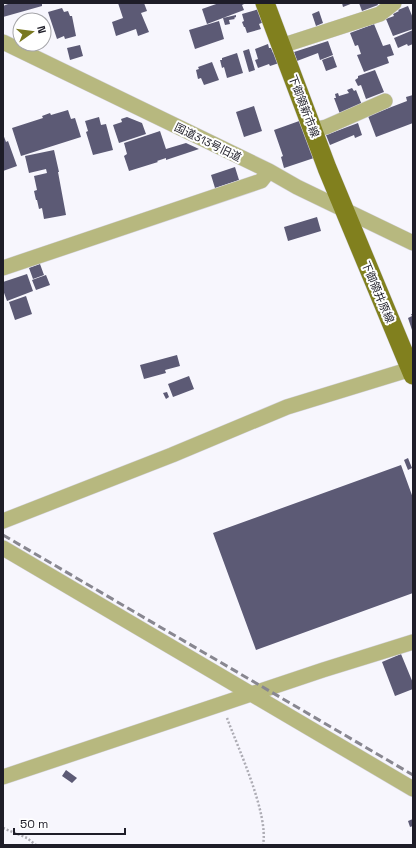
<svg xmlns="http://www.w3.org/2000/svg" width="416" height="848" viewBox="0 0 416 848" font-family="'Space Grotesk','Noto Sans JP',sans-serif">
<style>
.building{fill:#5c5a75}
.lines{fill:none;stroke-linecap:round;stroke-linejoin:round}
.minor-casing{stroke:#d4d3db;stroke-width:16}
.major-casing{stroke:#d4d3db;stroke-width:20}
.path{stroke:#adacb4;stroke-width:2.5;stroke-dasharray:2 2;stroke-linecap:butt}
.minor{stroke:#b7b87f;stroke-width:15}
.major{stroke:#81801e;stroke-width:19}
.rail{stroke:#888790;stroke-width:3;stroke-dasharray:8 4;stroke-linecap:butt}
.labels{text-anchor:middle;stroke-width:4;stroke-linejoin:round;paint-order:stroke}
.street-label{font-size:11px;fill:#1e1d28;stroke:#fff}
</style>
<rect width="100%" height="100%" fill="#f7f6fd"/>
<path class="building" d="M7,3h35v3l-39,11v-11l5,-2z
M118,3h26l3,8 -6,2 8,19 -11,4 -2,-7 -20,7 -4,-14 11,-4z
M219,3h27l-4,2 2,5 -37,14 -5,-15z
M342,3h11l-10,4z
M359,3h18l1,2 -16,6z
M408,6l5,12v11l-20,7 -7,-17 8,-3 -1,-2 6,-3 -1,-1z
M62,8l2,4 4,-1 2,5h2l4,20 -11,3 -1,-3 -7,3 -9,-27z
M259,9l5,13 -5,2 2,5 -14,4 -2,-6h-1l-2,-5 2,-1 -2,-7z
M319,11l4,12 -7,3 -4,-12z
M236,15v2l-2,1 1,1 -6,1 1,4 -5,1 -2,-7z
M219,21l5,18 -29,10 -6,-19z
M374,24l9,22 7,-2 4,11 -7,2 2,6 -25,9 -7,-17 4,-1 -3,-9 -3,1 -5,-13z
M413,30v14l-5,2 -1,-2 -9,4 -4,-10z
M328,41l5,14 -13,5 -2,-7 -21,8 -3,-9z
M268,44l1,4h2l2,5 2,-1 4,11 -9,3 -1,-2 -11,4 -3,-8 3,-1 -3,-10z
M80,45l3,11 -13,4 -3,-12z
M249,49l6,21 -6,2 -6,-21z
M237,53l6,20 -16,5 -3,-11 -2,1 -2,-8h2v-2z
M333,56l4,11 -11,4 -4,-11z
M212,62l7,18 -15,5 -3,-7 -3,1 -2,-9 3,-1 -1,-2z
M375,70l9,22 -18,7 -5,-14 -3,1 -3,-6 3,-2v-2z
M352,88l2,3 2,-1 6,15 -22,9 -6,-16h2l-1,-4 3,-1 1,3 10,-3 -2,-3z
M413,95v28l-37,14 -8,-21 39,-15 -1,-4z
M254,106l8,25 -18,6 -8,-25z
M68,110l3,9 4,-1 6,19 -60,19 -9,-28 31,-10 -1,-2 8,-3 1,2z
M99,117l2,8 5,-1 7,26 -20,5 -7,-23 2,-1 -3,-10z
M127,117l15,6 4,11 -27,9 -6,-18 9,-3 -1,-3z
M302,120l12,38 -30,10 -3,-11 2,-1 -9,-26z
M358,123l4,12 -7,3 -1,-3 -24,10 -4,-10z
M160,131l6,18 20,-6 13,6 -33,11v-2l-9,3 1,1 -29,9 -5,-15 3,-2 -3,-11z
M3,134l3,8 2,-1 9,25 -14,5z
M54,150l5,22h-1l8,43 -22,4 -2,-11 -3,1 -2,-9h-1l-2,-9 3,-1 -3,-14 13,-3 -1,-4 -17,4 -4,-17z
M235,167l4,13 -24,8 -4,-13z
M317,217l4,14 -33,10 -4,-14z
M40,264l4,11 -11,4 -4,-11z
M27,274l6,17 -26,10 -4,-11v-8z
M46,275l4,10 -14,5 -4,-10z
M26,296l6,18 -17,6 -6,-18z
M411,314h2v19l-5,-15 4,-2z
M177,355l3,11 -15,4 1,3 -22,6 -4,-14z
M189,376l5,13 -21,8 -5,-13z
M167,392l2,5 -3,2 -3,-6z
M408,458l4,10 -4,2 -4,-10z
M401,465l12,33v95l-157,57 -43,-117z
M401,654l12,29v6l-18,7 -13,-34z
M66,770l11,8 -5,5 -10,-7z
M413,819v7l-3,1 -2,-6z"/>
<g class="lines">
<defs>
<path id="minor" d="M3,42l266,129 28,16 116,56
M281,46l99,-32 14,-11
M313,130l13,-3 59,-26
M3,268l258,-87 8,-10
M3,521l169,-66 115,-48 124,-38
M3,548l410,241
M3,777l320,-107 90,-28"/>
<path id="major" d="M265,3l62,165 86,207"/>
</defs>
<use href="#minor" class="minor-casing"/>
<use href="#major" class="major-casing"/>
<path class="path" d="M227,718c11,30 42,96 36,127
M3,828l24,10 9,7"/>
<use href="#minor" class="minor"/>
<use href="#major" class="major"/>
<path class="rail" d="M3,535l410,240"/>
</g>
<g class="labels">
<g class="street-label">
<text transform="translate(304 106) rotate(69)" y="4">下御領新市線</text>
<text transform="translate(208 142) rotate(26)" y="4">国道313号旧道</text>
<text transform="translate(378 292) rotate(67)" y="4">下御領井原線</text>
</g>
</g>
<rect width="416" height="848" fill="none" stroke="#1e1d28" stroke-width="8"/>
<g transform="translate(32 32) rotate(76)"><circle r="19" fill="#ffffff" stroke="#a5a5a9"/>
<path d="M0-3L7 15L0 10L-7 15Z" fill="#79781f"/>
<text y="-6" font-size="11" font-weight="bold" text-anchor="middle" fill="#1e1d28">N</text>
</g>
<path d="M14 828v6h111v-6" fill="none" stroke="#1e1d28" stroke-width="2"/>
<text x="20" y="828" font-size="12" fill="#1e1d28" stroke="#ffffff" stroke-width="3" paint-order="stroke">50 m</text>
</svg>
